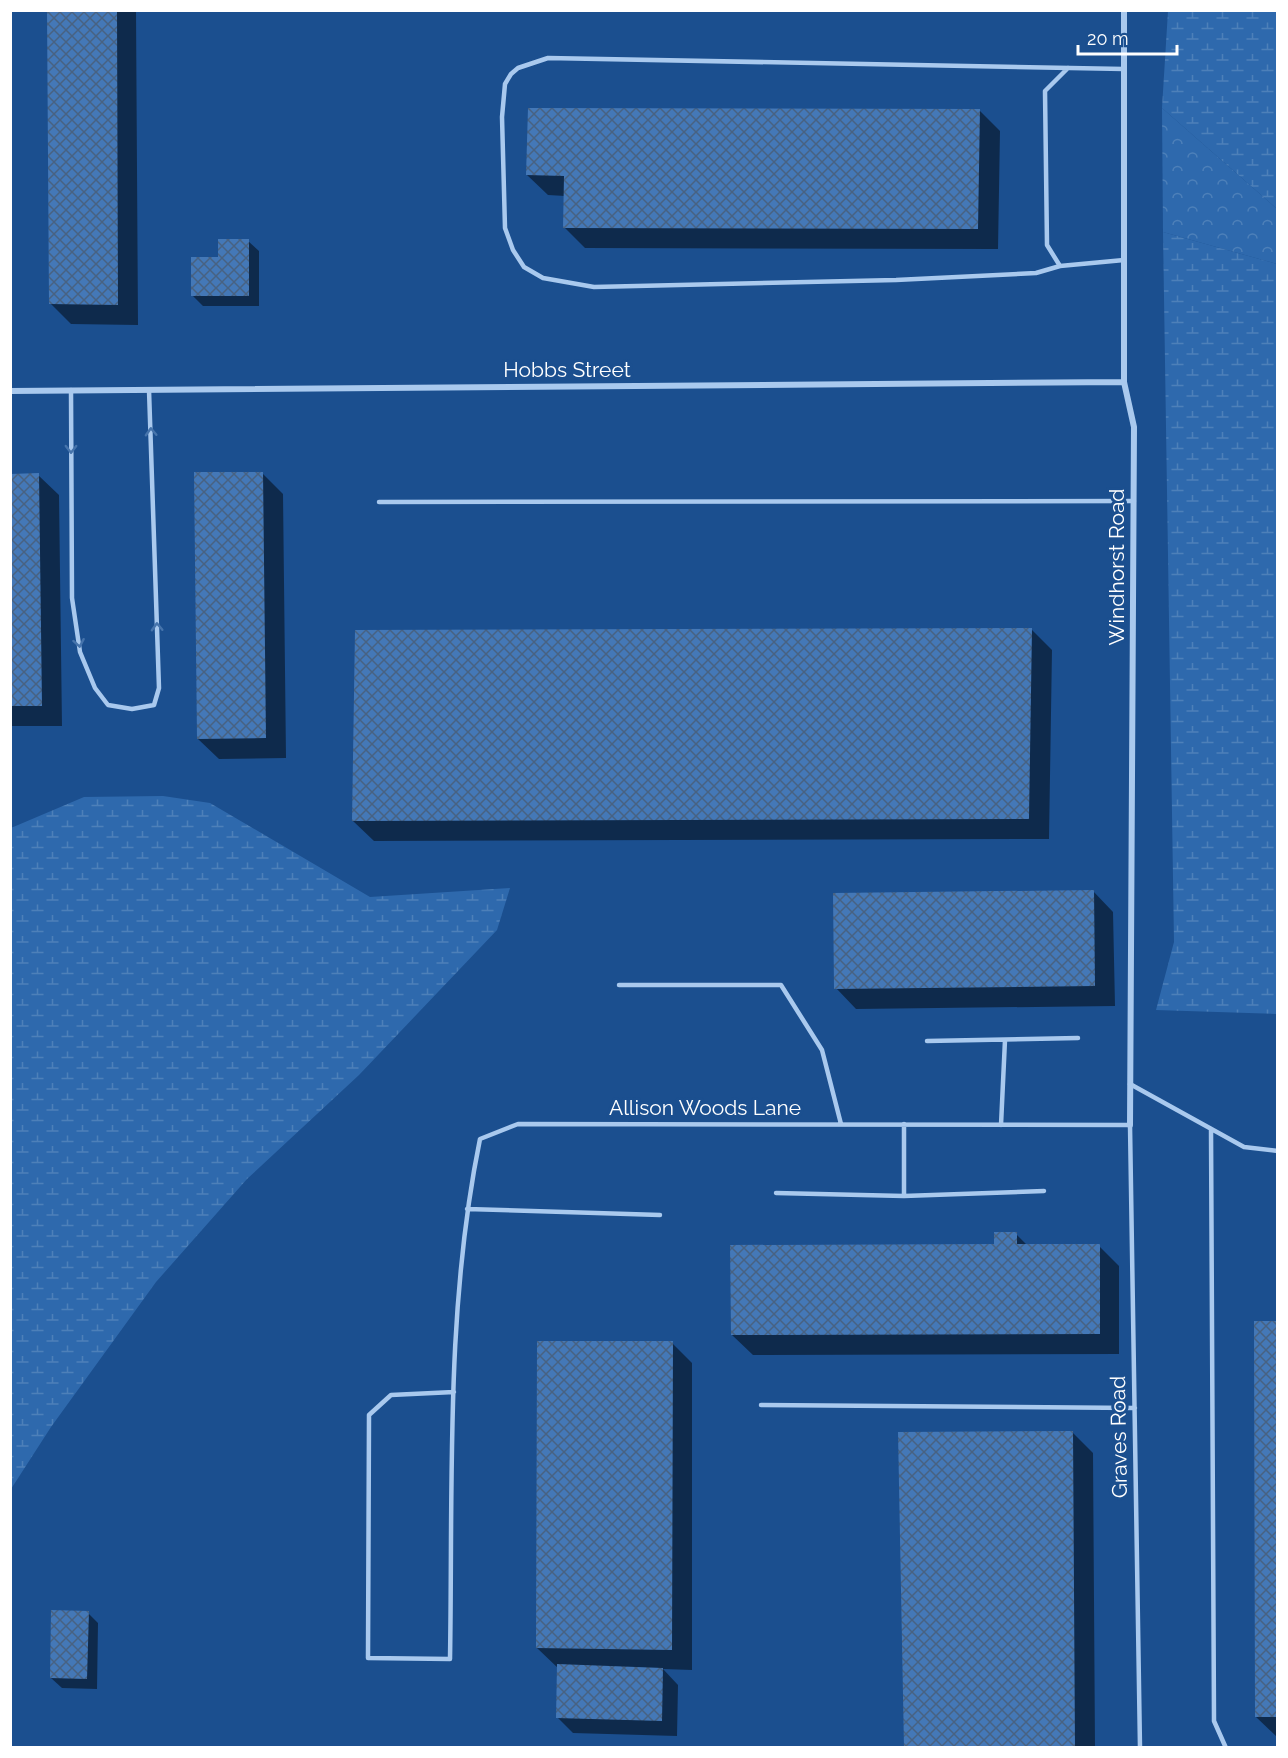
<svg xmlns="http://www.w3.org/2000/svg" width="1288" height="1758" viewBox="0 0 1288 1758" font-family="Raleway,sans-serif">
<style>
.forest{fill:url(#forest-crowns)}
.wetland{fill:url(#wetland-marsh)}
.shadow{fill:#0007}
.building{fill:url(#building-cross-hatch)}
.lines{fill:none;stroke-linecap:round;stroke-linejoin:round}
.service{stroke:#a9c9ee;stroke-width:4.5}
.minor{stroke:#a9c9ee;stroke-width:6}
.oneway{stroke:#4674ac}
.labels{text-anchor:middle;stroke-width:6;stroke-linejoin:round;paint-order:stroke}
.street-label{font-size:21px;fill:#fff;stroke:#1b4f8f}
</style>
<defs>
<pattern id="forest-crowns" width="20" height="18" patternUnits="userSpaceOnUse" patternTransform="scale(1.5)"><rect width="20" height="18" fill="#2e69ad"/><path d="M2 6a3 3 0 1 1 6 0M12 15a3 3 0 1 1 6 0" fill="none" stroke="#4d80b9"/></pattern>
<pattern id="wetland-marsh" width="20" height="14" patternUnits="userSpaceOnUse" patternTransform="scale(1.5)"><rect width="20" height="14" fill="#2e69ad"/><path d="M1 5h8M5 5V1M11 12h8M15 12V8" fill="none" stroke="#4d80b9"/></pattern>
<pattern id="building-cross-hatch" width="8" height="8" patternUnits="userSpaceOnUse" patternTransform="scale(1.5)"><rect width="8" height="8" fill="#4478b7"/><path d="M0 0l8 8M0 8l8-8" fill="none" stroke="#486282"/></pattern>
</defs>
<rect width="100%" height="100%" fill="#1b4f8f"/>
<path class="forest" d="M1162,108l115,101v55l-114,-32z"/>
<path class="wetland" d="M1168,11h109v198l-115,-101z
M1163,232l114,32v750l-121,-4 18,-68z
M163,796l47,7 160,94 140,-9 -13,42 -138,145 -112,104 -91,103 -105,145 -40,62v-661l73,-31z"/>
<path class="shadow" d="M48,10h88l2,315 -67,-1 -21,-21z
M593,10h107l-106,2z
M979,110l21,21 -2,118 -413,-1 -20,-20v-32l-17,-1 -21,-20z
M248,241l11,10v55h-56l-10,-10z
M262,473l21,21 3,264 -67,1 -21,-20z
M10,475h28l21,20 3,231h-52z
M1032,630l20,20 -3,189 -675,2 -21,-20z
M1093,891l20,21 2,94 -259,3 -20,-21z
M1016,1234l12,12h71l20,20v88l-366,1 -21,-20 264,-89z
M1278,1322v415h-1l-21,-20z
M672,1343l20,20v307l-29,-1 15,16 -1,51 -104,-3 -16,-16 2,-48 -22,-21z
M1073,1433l20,20 2,295h-190z
M88,1613l10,10 -1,66 -35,-1 -11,-10z"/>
<path class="building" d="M47,10h70l1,295 -69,-1z
M528,108l452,1 -2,120 -415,-1 1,-52 -38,-1z
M218,239h31v57h-58v-39h27z
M194,472h69l3,266 -69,1z
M39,473l3,233h-32v-232z
M1032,628l-3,191 -677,2 3,-191z
M1094,890l1,96 -261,3 -1,-96z
M994,1232h23v12h83v90l-369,1 -1,-90 264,-1z
M1254,1321h24v396h-23z
M537,1341h136l-1,309 -136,-2z
M1073,1431l2,317h-171l-6,-316z
M51,1610l38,1 -2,68 -37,-1z
M557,1664l106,4 -1,53 -106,-3z"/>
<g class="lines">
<path class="service" d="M1124,69l-576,-11 -30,10 -7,6 -6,10 -3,33 3,111 8,22 11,17 19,11 51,9 302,-7 140,-7 24,-7 64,-6
M1060,266l-13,-21 -2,-154 23,-23
M71,390l1,208 8,54 15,36 13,17 24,4 22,-4 5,-17 -10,-298
M379,502l755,-1
M619,985h162l41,65 19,74
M927,1041l151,-3
M1130,1084l114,63 34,4
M904,1124v72
M1001,1125l4,-85
M1211,1129l3,592 12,27
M776,1193l128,3 140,-5
M467,1209l193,6
M454,1392l-63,3 -22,20 -1,243 82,1c3,-173 -5,-349 30,-520l38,-15 612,1 10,623
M761,1405l374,3"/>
<path class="minor" d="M1124,10v372l10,45 -4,698
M10,391l1114,-9"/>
</g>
<defs><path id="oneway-chevron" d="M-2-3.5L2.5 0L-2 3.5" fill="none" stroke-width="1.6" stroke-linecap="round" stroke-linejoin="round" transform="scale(1.5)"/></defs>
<g class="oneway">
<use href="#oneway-chevron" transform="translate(151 432) rotate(-92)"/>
<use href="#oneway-chevron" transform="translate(71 449) rotate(90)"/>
<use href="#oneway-chevron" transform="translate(157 627) rotate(-92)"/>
<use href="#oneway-chevron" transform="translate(79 643) rotate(80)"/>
</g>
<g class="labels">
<g class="street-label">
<text x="567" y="377">Hobbs Street</text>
<text transform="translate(1117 567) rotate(-90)" y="7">Windhorst Road</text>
<text x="705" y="1115">Allison Woods Lane</text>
<text transform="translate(1119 1437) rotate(-91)" y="7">Graves Road</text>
</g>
</g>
<rect width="1288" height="1758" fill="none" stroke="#ffffff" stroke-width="24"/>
<path d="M1078 45v9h99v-9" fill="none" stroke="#ffffff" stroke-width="3"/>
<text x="1087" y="45" font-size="18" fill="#ffffff" stroke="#1b4f8f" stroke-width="4.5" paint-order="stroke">20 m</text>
</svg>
